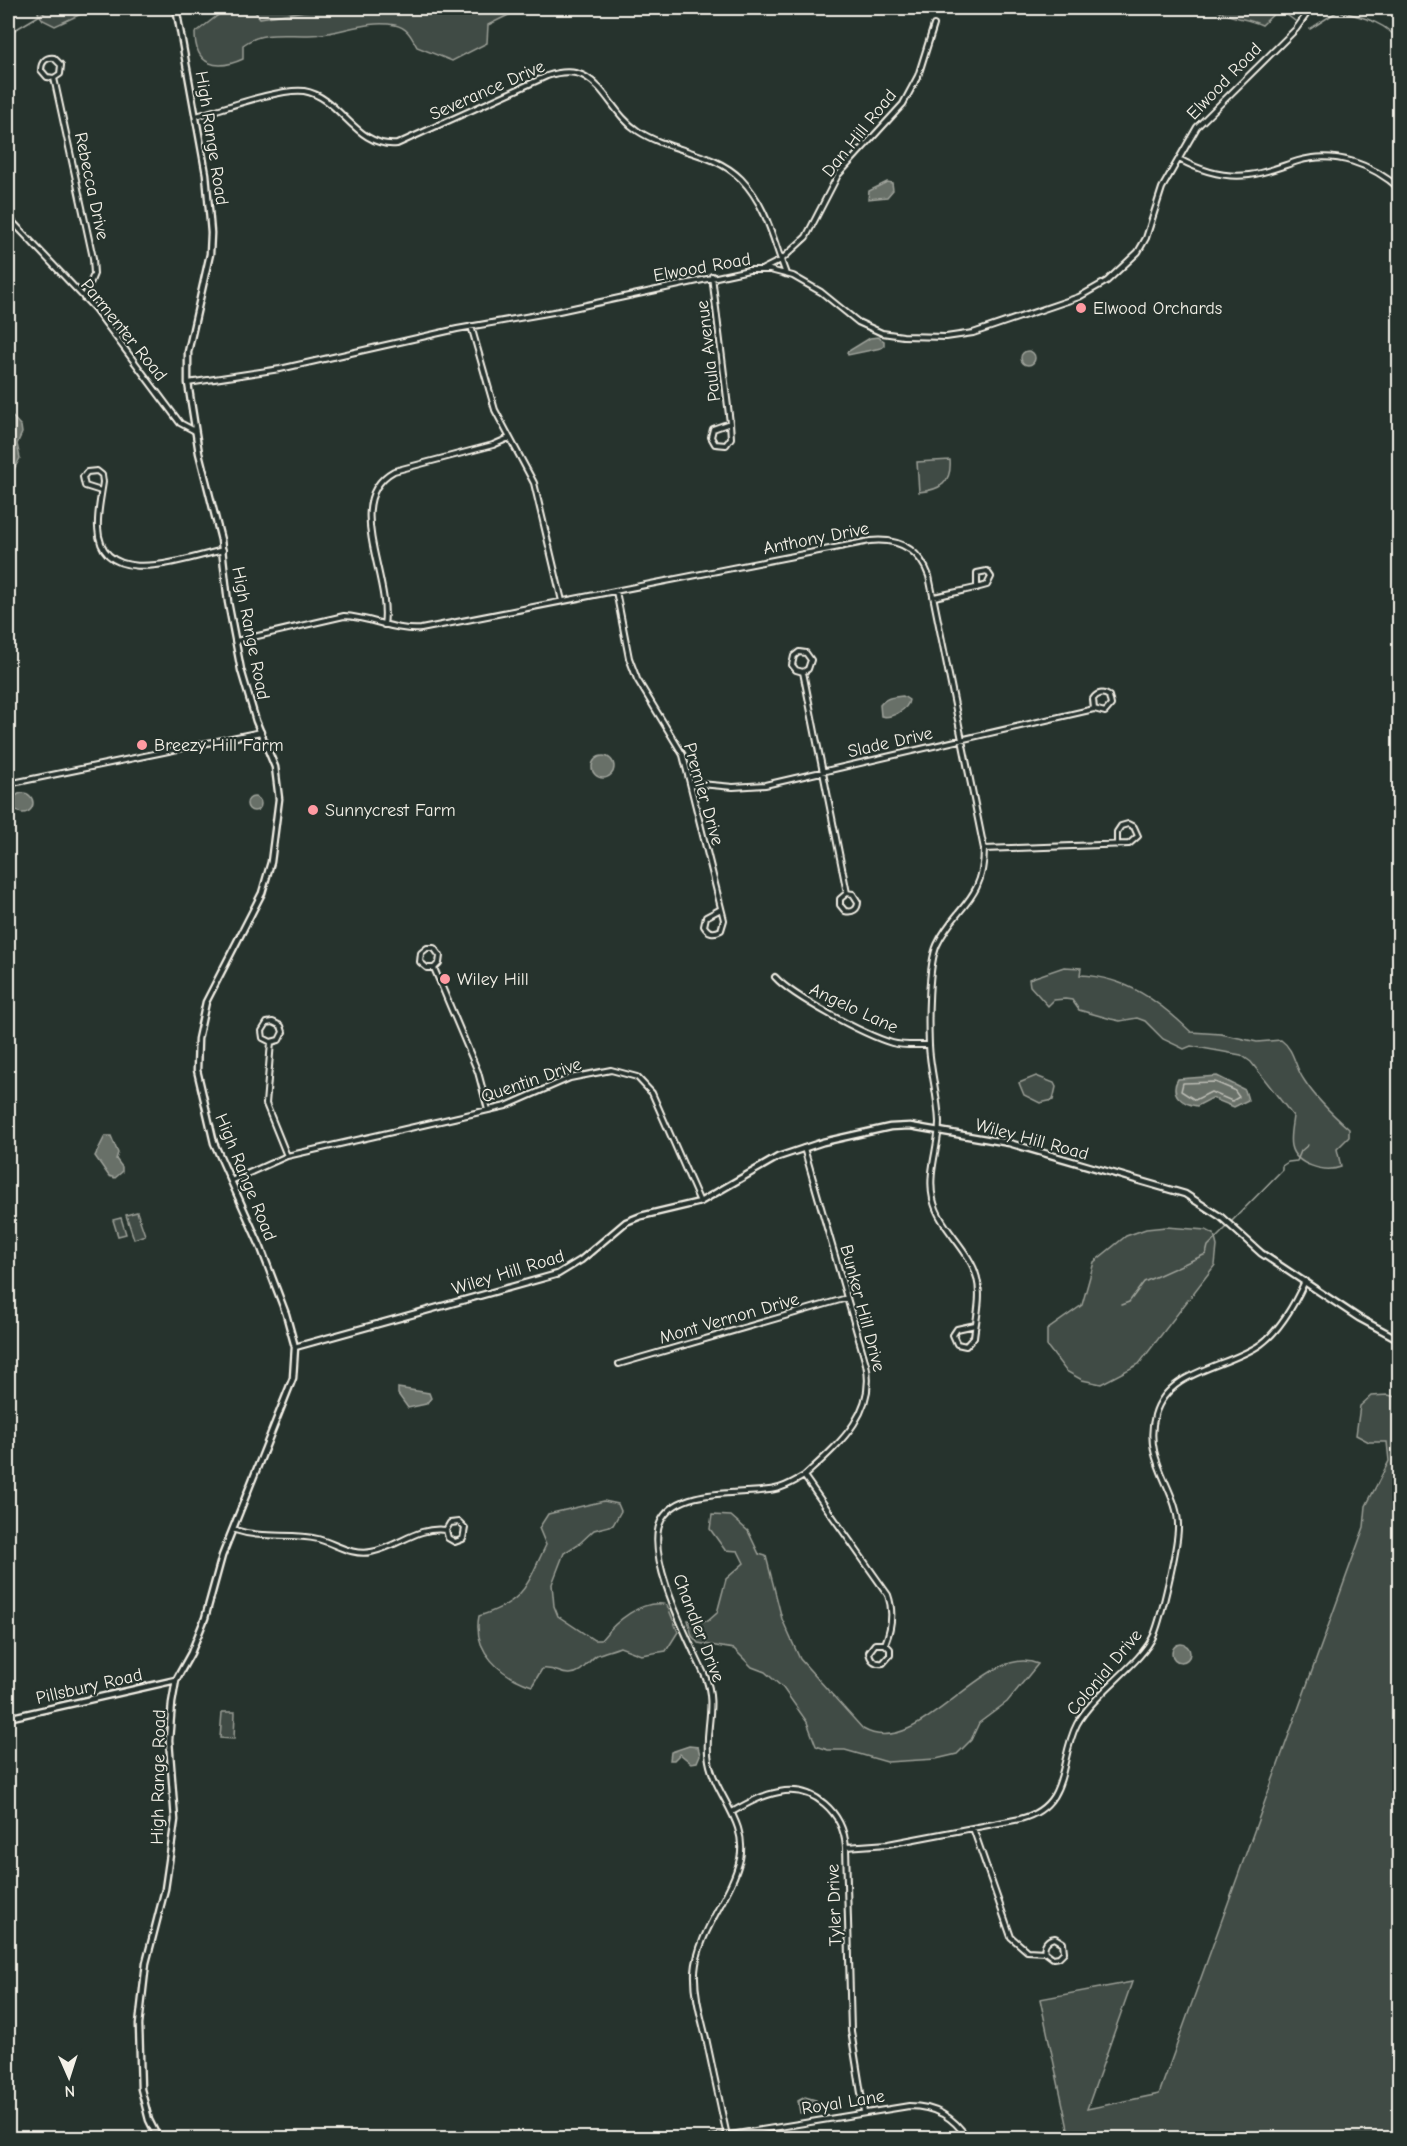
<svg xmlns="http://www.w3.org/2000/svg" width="1407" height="2146" viewBox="0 0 1407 2146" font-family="'Comic Neue',sans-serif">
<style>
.green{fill:#414b45;stroke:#9a9e96;stroke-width:1.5}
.water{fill:#676f68;stroke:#9fa39b;stroke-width:1.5}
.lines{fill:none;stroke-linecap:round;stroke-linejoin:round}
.shore{stroke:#bcbdb5;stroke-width:1.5}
.stream{stroke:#9fa39b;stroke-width:1.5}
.minor-casing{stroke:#f4f1e8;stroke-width:8}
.tertiary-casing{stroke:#f4f1e8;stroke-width:9}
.primary-casing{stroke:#f4f1e8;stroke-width:10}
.minor{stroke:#26332d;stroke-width:4}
.tertiary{stroke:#26332d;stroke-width:4.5}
.primary{stroke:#26332d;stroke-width:6}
.poi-dot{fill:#ff9aa2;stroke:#26332d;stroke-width:2}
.labels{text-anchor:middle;stroke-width:4.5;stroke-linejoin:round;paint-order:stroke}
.street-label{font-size:18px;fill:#f4f1e8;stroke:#26332d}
.poi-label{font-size:18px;fill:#f4f1e8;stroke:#26332d;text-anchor:start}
</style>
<rect width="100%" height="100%" fill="#26332d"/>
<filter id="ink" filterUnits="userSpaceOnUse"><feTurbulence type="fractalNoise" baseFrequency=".0167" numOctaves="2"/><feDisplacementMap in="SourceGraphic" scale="12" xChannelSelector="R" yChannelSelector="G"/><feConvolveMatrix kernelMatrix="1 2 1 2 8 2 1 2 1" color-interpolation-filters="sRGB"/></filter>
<g filter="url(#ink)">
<path class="green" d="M40,8h54l-39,18 -12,-6 -5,-7z
M223,8h300l-35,17 -1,18 -35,18 -35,-14c-6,-11 -9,-19 -22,-22 -26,-5 -49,6 -74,9 -26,4 -56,-6 -78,11v14c-26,12 -48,7 -48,-26l27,-21z
M1213,8h79l-14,2 -16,15c-17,-8 -33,-6 -49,-17z
M950,460c2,23 -10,30 -31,32l-2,-30z
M1064,967l17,1 -1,7c46,2 79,26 111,57l30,2 36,8 24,-2c14,10 13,26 23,40 12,19 29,35 45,49v8l-12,12 4,18c-16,6 -46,-2 -50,-21 -2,-9 1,-21 2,-30l-42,-54 -10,-7 -50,-9 -7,3 -21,-10 -18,-18 -8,-3 -17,3 -9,-2 -32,-9 -7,-10 -7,-1 -11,1 -6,6 -18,-20 -1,-7z
M1036,1076l18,7 2,4 -3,13 -13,3 -16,-8 -5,-12z
M137,1212l8,23 -11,4 -8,-24z
M121,1218l5,16 -8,2 -5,-16z
M1166,1227l40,3 8,4 3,12 -2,19 -76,99 -38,20 -19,-4 -16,-9 -19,-25v-16l35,-25 12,-43 32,-26 20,-7z
M1388,1395l12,3 -1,740h-329l-30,-139 92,-17 -45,127 72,-15 205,-567 2,-21 23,-45 -2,-19h-18l-13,-7 4,-29 11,-10z
M604,1501l14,3 3,7 -8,14 -19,5 -14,13 -16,10 -12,31 2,22 4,10 36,24h7c14,-18 41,-42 66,-35l11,27 -12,19 -25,4 -21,-8c-7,3 -17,5 -23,8 -10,6 -13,18 -27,19 -10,1 -15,-7 -28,-5l-10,17c-31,-10 -60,-35 -53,-70 47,-15 47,-30 67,-71l-7,-17 9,-14z
M712,1515l19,1 17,15 11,23 7,2 16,63 18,40 63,70c57,33 122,-89 175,-65l-31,38 -28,21 -8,17 -14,14 -21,5 -49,3 -42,-12h-17l-12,-4 -9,-24 -24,-34 -18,-16 -13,-5 -18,-18 -36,-6 -6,-7 -4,-16 20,1 9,-8 9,-34 18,-16 -6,-12 -13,-1 -15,-21z
M222,1712h13l-1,27 -14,-1z"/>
<path class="water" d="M887,182l5,1 1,7 -6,7 -19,2 1,-8z
M878,337l6,4v5l-3,2 -33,7 -1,-3 23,-14z
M1021 358a7 7 0 1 1 14 0a7 7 0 1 1-14 0Z
M8,412l13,14 1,7 -5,11 3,14 -7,13h-5z
M903,696l6,4c-1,10 -19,19 -28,16l-1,-11c6,-8 13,-8 23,-9z
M592 767a11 11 0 1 1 22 0a11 11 0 1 1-22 0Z
M13 803a10 10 0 1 1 20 0a10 10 0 1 1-20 0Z
M247 804a7 7 0 1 1 14 0a7 7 0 1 1-14 0Z
M1217,1076l28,14 3,10 -14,7 -22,-9 -15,8c-15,-2 -28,-12 -19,-27z
M105,1136h6l7,17 -2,6 6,8v5l-7,6 -6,-2 -14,-20z
M398,1388l31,5 2,5 -5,6 -18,4 -10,-14z
M1172 1653a9 9 0 1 1 18 0a9 9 0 1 1-18 0Z
M689,1746l9,1 2,8 -3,7 -6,1 -11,-9 -6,6h-4l1,-8z
M805,2097l11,3 -1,11 -15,2 -2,-12z"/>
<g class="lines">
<path class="shore" d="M1215,1082l19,8 5,7 -7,4 -21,-9 -16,8 -14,-9 2,-8z"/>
<path class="stream" d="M252,8l8,10 64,-10
M1278,8l17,13
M1310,29l28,-18c23,6 47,10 62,31
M8,34l44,-26
M1231,1222l51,-52v-4l6,-4 9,-1 4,-10 7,-6
M1121,1305l8,-3 15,-20 62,-28 2,-8 20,-20"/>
<defs>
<path id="minor" d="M54,78l-7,-1 -6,-7c0,-8 5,-13 13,-12l7,7 -1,9 -6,4 39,180 1,16 -10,24
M196,116c26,-7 84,-28 108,-25 37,6 51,57 93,53l150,-68c53,-18 57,33 91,55 32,21 75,20 103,48 26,27 32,61 45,95
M1179,159c22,12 46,19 70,16 17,-2 33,-9 49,-14 37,-11 74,3 102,28
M8,217l87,92 85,114 15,8
M763,269l18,-9 25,-23 32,-62 65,-71 15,-28 16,-51
M712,276l18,147 1,15 -5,7 -11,-1 -4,-7 2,-8 17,-6
M471,326l24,84 39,73 28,118
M188,383l92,-14 177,-40 102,-18 190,-41h21l23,6 28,16 37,30 24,11 21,3 43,1 27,-4 106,-36 28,-16 31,-29 8,-14 16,-50 35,-61 99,-98 15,-21
M101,491l-16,-5 -2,-9 4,-5 10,-1 5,4 1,7c-2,15 -6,31 -5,46 3,63 89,30 125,22
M616,591l13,67 8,21 46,76 41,165 -3,10c-7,4 -13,3 -17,-4l2,-9 15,-8
M934,597c17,-4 35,-7 53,-12l4,-8 -4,-6 -10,2v15
M384,625c8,-47 -43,-125 10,-154l99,-26 16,-7
M236,641l108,-25c27,1 49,15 77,13l449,-88c29,-3 49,8 59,35l55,273c0,53 -29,57 -47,96 -9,20 -9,76 -8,100 1,25 9,51 10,77 0,25 -12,51 -6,77 6,29 37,50 44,79 5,18 -1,41 -3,59l-8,9 -9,-2 -4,-9 4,-6 18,-4
M803,672l-7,-2 -4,-5 2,-9 5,-4 7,1 5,7 -3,9 -5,3 44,221 -7,6v6l5,6c8,2 13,-2 13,-9l-5,-8 -6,-1
M690,783l43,4 32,-2 329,-76 11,3 6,-7 -2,-9c-6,-4 -12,-3 -16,3l1,10
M8,784l253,-52
M984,849l145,-5 9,-8 -4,-9 -6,-3 -7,2 -4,6v13
M434,968h-7l-7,-6 1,-9 6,-5h7l6,8 -1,7 -5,5 44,104 10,38
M775,977c18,20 90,58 117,66 11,3 25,2 37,2
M271,1042l-8,-4 -1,-7 5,-8 6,-1 8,4 2,6 -4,8 -8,2 -5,62 21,52
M804,1148l62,216c11,49 -28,81 -62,112l84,119c6,17 4,32 -3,49h-10l-6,8c1,8 6,12 14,11l7,-8v-6l-5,-5
M231,1181l56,-25 219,-50 64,-28 41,-8 26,7 15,16 48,109
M619,1364l228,-66
M235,1530c30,10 56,2 83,9 18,5 34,17 53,13 28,-5 45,-26 75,-22l2,8 7,4 8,-3 2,-11 -6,-6 -9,1 -4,7
M732,1812c14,-8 30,-17 47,-20 35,-7 64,20 67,55l5,184 13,81
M973,1828l38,109 16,14 18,1 8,6 6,-1 5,-5 -1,-9 -8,-5c-8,1 -12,7 -10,14
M846,1847l42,-3 132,-25c51,-13 38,-59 57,-95 17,-31 64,-60 77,-89 8,-20 23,-85 24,-106 2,-38 -36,-67 -23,-114 13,-46 73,-47 106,-71 19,-14 34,-41 44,-63
M727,2136c-7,-33 -14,-65 -21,-98 -5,-21 -12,-44 -11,-66 3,-42 36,-74 45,-113 8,-37 -25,-64 -31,-98 -6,-28 9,-56 -4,-85 -15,-33 -63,-124 -43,-157 20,-33 80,-23 113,-30 11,-2 20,-8 29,-13
M712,2138l197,-32c25,0 45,11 58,32"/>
<path id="tertiary" d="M295,1347l263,-73 23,-14 45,-38 15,-6 59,-14 78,-45 45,-15 67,-15 20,-1 99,17 176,51 36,23 40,36 98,65 41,22
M8,1718l168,-38
M158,2138l-9,-18 -8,-31 -2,-64 7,-62 19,-74 10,-69 -6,-80 3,-37 4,-23 15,-27 14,-35 17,-62 71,-178 2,-31 -9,-33 -25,-66 -47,-105 -17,-73 1,-31 8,-37 56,-109 9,-31 8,-63 -4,-32 -19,-46 -15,-51 -13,-68 -7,-62 -22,-87 -11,-70v-31l22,-98 1,-21 -5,-59 -30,-166"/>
<path id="primary" d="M8,13l5,-5"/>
</defs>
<use href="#minor" class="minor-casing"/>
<use href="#tertiary" class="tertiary-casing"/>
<use href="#primary" class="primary-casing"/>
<use href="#minor" class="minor"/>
<use href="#tertiary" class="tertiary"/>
<use href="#primary" class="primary"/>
</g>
</g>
<g class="poi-dot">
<circle cx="1081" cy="308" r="6"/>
<circle cx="142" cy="745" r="6"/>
<circle cx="313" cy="810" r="6"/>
<circle cx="445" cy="979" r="6"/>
</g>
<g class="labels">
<g class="street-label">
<text transform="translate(1224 81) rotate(-46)" y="6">Elwood Road</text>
<text transform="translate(487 90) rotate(-24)" y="6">Severance Drive</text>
<text transform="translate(859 133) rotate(-51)" y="6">Dan Hill Road</text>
<text transform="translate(212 138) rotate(81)" y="6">High Range Road</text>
<text transform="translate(92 186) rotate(78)" y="6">Rebecca Drive</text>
<text transform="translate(702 267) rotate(-10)" y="6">Elwood Road</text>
<text transform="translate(124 330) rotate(51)" y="6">Parmenter Road</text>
<text transform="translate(708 351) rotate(-97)" y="6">Paula Avenue</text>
<text transform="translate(816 538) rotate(-11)" y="6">Anthony Drive</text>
<text transform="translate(251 633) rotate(79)" y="6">High Range Road</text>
<text transform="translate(890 742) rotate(-13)" y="6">Slade Drive</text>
<text transform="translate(704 794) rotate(74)" y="6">Premier Drive</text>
<text transform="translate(854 1008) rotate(25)" y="6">Angelo Lane</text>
<text transform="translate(531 1080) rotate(-19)" y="6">Quentin Drive</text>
<text transform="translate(1032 1139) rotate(15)" y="6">Wiley Hill Road</text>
<text transform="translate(246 1177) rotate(68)" y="6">High Range Road</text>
<text transform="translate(508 1272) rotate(-17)" y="6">Wiley Hill Road</text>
<text transform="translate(863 1308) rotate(75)" y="6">Bunker Hill Drive</text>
<text transform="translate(729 1318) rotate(-16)" y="6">Mont Vernon Drive</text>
<text transform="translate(699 1628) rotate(69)" y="6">Chandler Drive</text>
<text transform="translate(1104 1672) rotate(-50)" y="6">Colonial Drive</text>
<text transform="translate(89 1686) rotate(-13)" y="6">Pillsbury Road</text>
<text transform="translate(158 1777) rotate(-89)" y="6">High Range Road</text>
<text transform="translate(834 1905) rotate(-92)" y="6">Tyler Drive</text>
<text transform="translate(843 2102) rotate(-9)" y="6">Royal Lane</text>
</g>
<g class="poi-label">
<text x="1093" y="314">Elwood Orchards</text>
<text x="154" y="751">Breezy Hill Farm</text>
<text x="325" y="816">Sunnycrest Farm</text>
<text x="457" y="985">Wiley Hill</text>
</g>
</g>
<rect width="1407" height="2146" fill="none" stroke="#26332d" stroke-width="30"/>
<rect x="15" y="15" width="1377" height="2116" fill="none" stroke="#f4f1e8" stroke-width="2" filter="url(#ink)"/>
<g transform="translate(69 2077) rotate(177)" stroke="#26332d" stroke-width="4.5" paint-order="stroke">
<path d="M0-4.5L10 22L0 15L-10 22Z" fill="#f4f1e8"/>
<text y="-9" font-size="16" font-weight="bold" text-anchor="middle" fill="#f4f1e8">N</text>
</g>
</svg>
